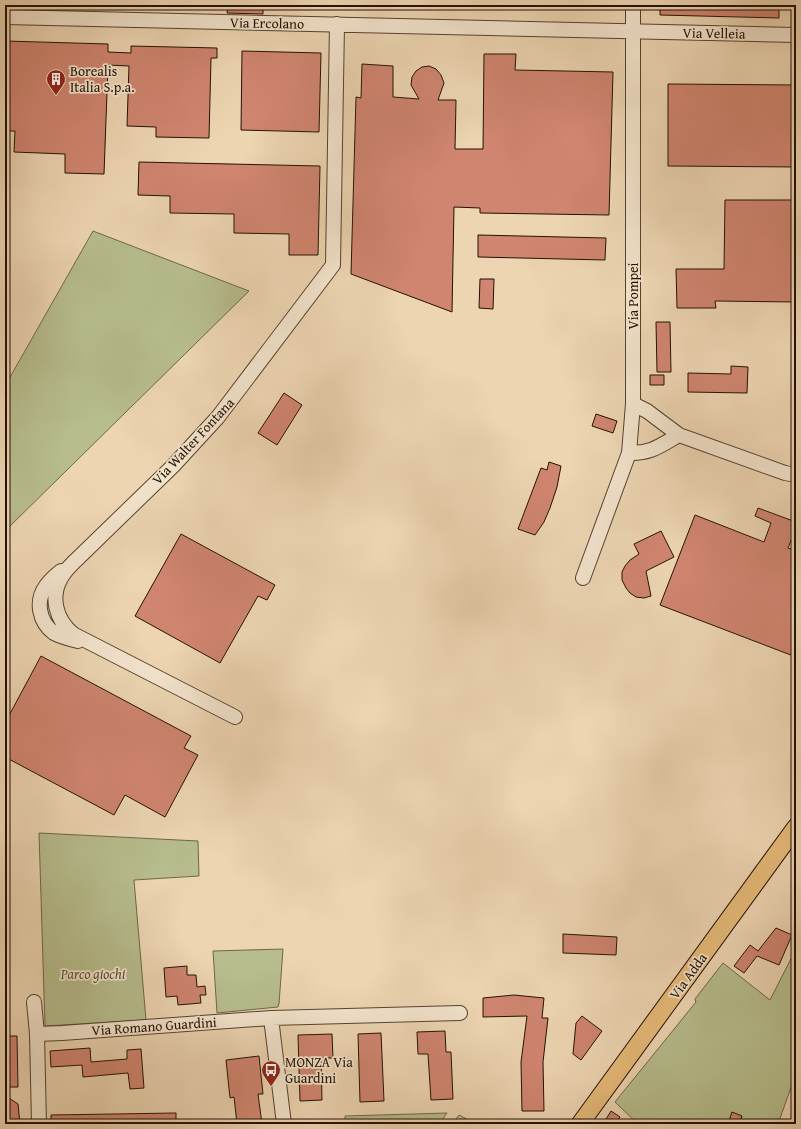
<svg xmlns="http://www.w3.org/2000/svg" width="801" height="1129" viewBox="0 0 801 1129" font-family="'Gentium Book Plus',serif">
<style>
.green{fill:#b7bd8d;stroke:#6d6748}
.building{fill:#d08570;stroke:#231103}
.lines{fill:none;stroke-linecap:round;stroke-linejoin:round}
.minor-casing{stroke:#56422f;stroke-width:16}
.major-casing{stroke:#231103;stroke-width:19}
.minor{stroke:#f3e4cd;stroke-width:14}
.major{stroke:#e6ba79;stroke-width:17}
.labels{text-anchor:middle;stroke-width:3.5;stroke-linejoin:round;paint-order:stroke}
.street-label{font-size:14px;fill:#231103;stroke:#f3e4cd}
.poi-label{font-size:14px;fill:#231103;stroke:#f3e4cd;text-anchor:start}
.park-label{font-size:14px;font-style:italic;fill:#574d33;stroke:#f3e4cd}
</style>
<rect width="100%" height="100%" fill="#edd5b2"/>
<filter id="stains"><feTurbulence type="fractalNoise" baseFrequency=".005" numOctaves="4"/><feColorMatrix values="0 0 0 0 .2 0 0 0 0 .09 0 0 0 0 .02 0 0 0 .5 -.17"/></filter>
<radialGradient id="worn" r=".72"><stop offset=".6" stop-color="#630" stop-opacity="0"/><stop offset="1" stop-color="#630" stop-opacity=".3"/></radialGradient>
<path class="green" d="M93,231l156,60 -244,240v-145z
M39,833l159,8 1,35 -65,4 12,140 -101,6z
M283,949l-4,55 -1,3 -61,6 -4,-62z
M796,949v130h-2l-16,45h-140l-23,-22 81,-100 -1,-3 28,-36 47,37z
M447,1113l-8,11h-94v-8z
M459,1115l17,9h-24z"/>
<path class="building" d="M228,5h35v9l-36,-1z
M660,5h119v13l-119,-3z
M5,41l103,3v8l23,1v-7l86,2v10h-6l-2,80 -53,-1v-10l-29,-1 2,-60 -21,-1 -4,109 -39,-1v-19l-51,-2 1,-21h-10z
M242,51l79,2 -2,79 -78,-2z
M484,54h32l-1,16 98,2 -4,143 -129,-2v-5l-26,-1 -2,105 -101,-38 5,-177 5,1 1,-34 31,2v31l26,2 -8,-14 1,-8 4,-6 6,-4 7,-1 7,3 5,6 3,8 -6,17h18l-1,49h28z
M668,84l128,1v82l-128,-1z
M139,162l181,4 -2,89h-29v-21l-55,-1v-19l-64,-1v-17l-32,-1z
M725,200h71v102l-81,-1 1,7h-39l-1,-39h48z
M478,235l128,3 -1,22 -127,-3z
M480,279h14l-1,30 -14,-1z
M656,322h14l1,50h-14z
M731,366l17,1 -1,26 -59,-1v-19l43,1z
M650,375h14v10h-14z
M284,393l18,12 -25,40 -19,-12z
M596,414l21,7 -4,12 -21,-7z
M549,462l12,4 -4,21 -7,21 -6,14 -9,13 -17,-6 23,-61 6,2z
M758,508l38,14v6l-8,20 8,3v106l-136,-52 35,-90 69,27 7,-19 -16,-7z
M661,531l13,26 -28,14 5,25 -7,2 -8,-1 -6,-4 -4,-5 -4,-8v-8l3,-6 5,-6 9,-6 -5,-10z
M181,534l94,51 -8,15 -9,-4 -38,67 -85,-47z
M41,656l150,80 -7,12 14,7 -33,62 -40,-22 -11,20 -109,-58v-34z
M776,928l16,7 -13,30 -22,-9 -13,17 -10,-7 16,-21 8,6z
M563,934l54,3 -1,18 -53,-2z
M187,966v9h9l1,12 8,-1 1,9h-6l1,8 -23,2 -1,-9 -11,1 -2,-29z
M514,995l30,3 -2,20h6l-5,44 1,49h-22l-1,-49 6,-46 -44,1v-19z
M582,1016l20,15 -21,29 -8,-6 3,-31z
M445,1031l1,21h5l2,47 -22,1 -3,-46h-10l-1,-22z
M381,1033l3,68 -24,1 -2,-68z
M332,1034l1,24h-12l1,42 -22,1 -2,-66z
M5,1036h12l1,51h-13z
M90,1048l1,14 36,-3v-9l14,-1 3,39 -14,1 -2,-16 -45,4 -1,-12 -31,2 -1,-16z
M259,1056l4,38h-5l4,30h-25l-3,-27 -4,1 -4,-38z
M9,1098l9,6 2,20h-15v-21z
M611,1111l9,6 -5,7h-12z
M732,1112l10,4 -3,8h-11z
M176,1113v11h-125v-9z"/>
<g class="lines">
<defs>
<path id="minor" d="M5,17l791,18
M633,404l14,7 32,24 106,38 11,2
M629,453c22,1 32,-8 50,-18
M61,571c-5,4 -11,9 -15,15 -11,15 -7,36 8,47 7,4 16,6 24,8
M583,578l46,-125 4,-49v-399
M235,717l-162,-83c-17,-14 -23,-37 -12,-56 3,-6 8,-11 12,-15l100,-97 45,-49 115,-152 4,-241
M34,1002l3,32 2,90
M271,1018l13,106
M37,1034l25,-1 209,-15 189,-5"/>
<path id="major" d="M580,1124l216,-297"/>
</defs>
<use href="#minor" class="minor-casing"/>
<use href="#major" class="major-casing"/>
<use href="#minor" class="minor"/>
<use href="#major" class="major"/>
</g>
<defs>
<symbol id="building-pin" viewBox="-11 -11 22 30"><path d="M0 17L-7.5 6A9.5 9.5 0 1 1 7.5 6Z" fill="#8f2418" stroke="#f3e4cd"/><path d="M-4-6H4V6H1V3H-1V6H-4ZM-2.5-4.3h1.7v1.8h-1.7ZM.8-4.3h1.7v1.8H.8ZM-2.5-1h1.7V.8h-1.7ZM.8-1h1.7V.8H.8Z" fill="#fff"/></symbol>
<symbol id="bus-pin" viewBox="-11 -11 22 30"><path d="M0 17L-7.5 6A9.5 9.5 0 1 1 7.5 6Z" fill="#8f2418" stroke="#f3e4cd"/><path d="M-5-6H5V4H4V6H2V4H-2V6H-4V4H-5ZM-3.5-4V0h7V-4ZM-3.5 1.2v1.5H-2V1.2ZM2 1.2v1.5H3.5V1.2Z" fill="#fff"/></symbol>
</defs>
<g fill-rule="evenodd">
<use href="#building-pin" x="45" y="68" width="22" height="30"/>
<use href="#bus-pin" x="260" y="1059" width="22" height="30"/>
</g>
<g class="labels">
<g class="street-label">
<text transform="translate(267 23) rotate(1)" y="5">Via Ercolano</text>
<text transform="translate(714 33) rotate(1)" y="5">Via Velleia</text>
<text transform="translate(633 296) rotate(-90)" y="5">Via Pompei</text>
<text transform="translate(193 441) rotate(-47)" y="5">Via Walter Fontana</text>
<text transform="translate(688 976) rotate(-54)" y="5">Via Adda</text>
<text transform="translate(154 1026) rotate(-4)" y="5">Via Romano Guardini</text>
</g>
<g class="poi-label">
<text x="70" y="76">Borealis<tspan x="70" dy="16">Italia S.p.a.</tspan></text>
<text x="285" y="1067">MONZA Via<tspan x="285" dy="16">Guardini</tspan></text>
</g>
<g class="park-label">
<text x="93" y="979">Parco giochi</text>
</g>
</g>
<rect width="801" height="1129" fill="none" stroke="#edd5b2" stroke-width="20"/>
<rect x="6" y="6" width="789" height="1117" fill="none" stroke="#231103" stroke-width="2"/>
<rect x="10" y="10" width="781" height="1109" fill="none" stroke="#231103"/>
<rect width="100%" height="100%" filter="url(#stains)"/>
<rect width="100%" height="100%" fill="url(#worn)"/>
</svg>
